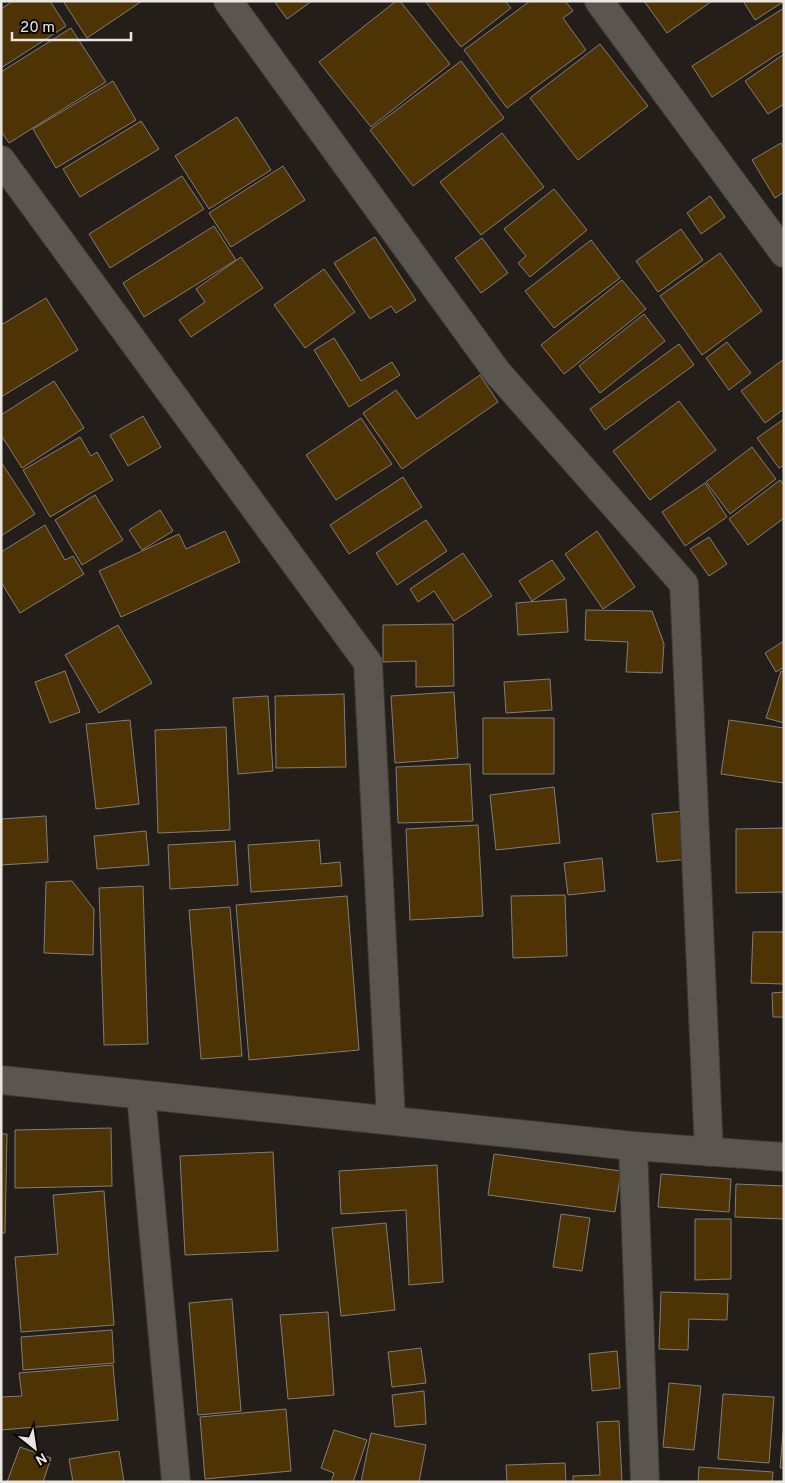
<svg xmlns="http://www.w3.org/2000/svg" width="785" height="1483" viewBox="0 0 785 1483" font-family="Overpass,sans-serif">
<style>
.building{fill:#4e3305;stroke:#837d76}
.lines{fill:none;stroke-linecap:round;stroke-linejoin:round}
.minor-casing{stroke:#3d3935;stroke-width:30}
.tertiary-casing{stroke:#3d3935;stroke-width:30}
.minor{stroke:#5a554e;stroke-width:28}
.tertiary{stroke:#5a554e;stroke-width:28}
</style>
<rect width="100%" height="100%" fill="#231e19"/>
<path class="building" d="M13,1h37l16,25 -65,42v-59z
M63,1h79l-55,37z
M274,1h38l-25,18z
M396,1h4l50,63 -79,63 -52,-65z
M425,1h80l6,7 -50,39z
M530,1h35l8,10 -10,7 23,32 -79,58 -43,-58z
M644,1h68l-45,32z
M743,1h39l1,1 -28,18z
M784,8v42l-72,47 -20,-31z
M71,28l35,54 -97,61 -8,-12v-59z
M600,44l48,62 -70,54 -48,-62z
M784,54v50l-16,10 -23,-33z
M461,61l43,57 -91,68 -43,-56z
M113,81l23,39 -80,48 -23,-39z
M237,117l34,53 -62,39 -34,-53z
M141,121l18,28 -79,48 -17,-28z
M502,133l42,54 -63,48 -41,-53z
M781,143l3,6v43l-9,6 -23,-38z
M283,166l22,34 -74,47 -22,-34z
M182,176l22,33 -94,59 -21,-34z
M554,189l33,41 -57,47 -12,-14 8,-7 -22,-27z
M710,196l15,21 -24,17 -14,-21z
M214,226l22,34 -92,57 -21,-34z
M681,229l22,31 -45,32 -22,-31z
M375,237l41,63 -20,13 -5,-7 -21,13 -36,-56z
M482,238l26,35 -27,20 -26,-35z
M591,240l29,38 -66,50 -29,-37z
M720,253l42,58 -60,44 -42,-59z
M241,257l22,31 -72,49 -12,-17 26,-18 -9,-13z
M324,269l31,43 -50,36 -31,-43z
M622,280l24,29 -82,65 -23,-29z
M46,298l32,52 -77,47v-72z
M644,314l21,27 -65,52 -21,-27z
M334,338l27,43 31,-19 8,13 -51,32 -35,-57z
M727,342l24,31 -22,17 -23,-32z
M679,344l15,21 -89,65 -15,-21z
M784,359v50l-19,14 -24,-32z
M480,375l18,27 -96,67 -39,-56 33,-23 21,29z
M54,381l30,47 -62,40 -21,-33v-20z
M679,401l37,49 -66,50 -37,-49z
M143,416l18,31 -33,19 -18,-31z
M361,418l31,46 -56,36 -30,-45z
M784,419v46l-5,3 -22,-30z
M80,437l11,19 6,-4 16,28 -63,37 -27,-47z
M752,447l24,32 -46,35 -24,-32z
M1,462l34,52 -34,22z
M403,477l19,30 -73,47 -19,-29z
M780,480l4,5v33l-36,27 -19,-26z
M705,483l22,34 -42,29 -23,-34z
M95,495l28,45 -41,25 -27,-45z
M160,510l13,21 -31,19 -13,-20z
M426,520l21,31 -50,34 -21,-32z
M45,525l20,35 8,-4 11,18 -64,39 -19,-31v-30z
M225,531l15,31 -119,55 -22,-46 80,-37 7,15z
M597,531l38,56 -32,22 -38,-55z
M709,537l18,27 -18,12 -19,-27z
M463,553l29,43 -38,25 -20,-30 -16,11 -8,-13z
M552,560l13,19 -33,22 -13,-20z
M566,599l2,33 -50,3 -2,-32z
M586,610l66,1 12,33 -2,29 -36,-1 2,-30 -43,-2z
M453,624l1,62 -38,1v-26l-33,1v-37z
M118,625l34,58 -53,30 -34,-58z
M784,641v26l-8,5 -11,-19z
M65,671l15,41 -30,11 -15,-41z
M781,671l3,1v51l-18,-5z
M550,679l2,31 -46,3 -2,-31z
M454,692l4,66 -63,5 -4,-67z
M344,694l2,73 -70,1 -1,-72z
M268,696l5,75 -35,3 -5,-76z
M483,718h71v56h-71z
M130,720l9,84 -43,5 -10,-85z
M729,720l55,8v55l-63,-9z
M226,727l4,103 -72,3 -3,-103z
M470,764l3,57 -75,2 -2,-56z
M554,787l6,56 -64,7 -6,-55z
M685,811l5,48 -33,3 -5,-48z
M46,816l2,46 -47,3v-46z
M478,825l5,91 -73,4 -4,-91z
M784,828v64l-48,1v-64z
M146,831l3,34 -52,4 -3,-33z
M319,840l2,24 19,-2 2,24 -91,6 -3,-47z
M235,841l3,44 -68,4 -2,-44z
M602,858l3,33 -37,4 -4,-32z
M72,881l22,28 -1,46 -49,-2 2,-71z
M143,886l5,158 -44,1 -5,-157z
M565,895l2,61 -54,2 -2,-62z
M347,896l12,154 -110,10 -13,-155z
M230,907l12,149 -41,3 -12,-149z
M753,932h31v52l-33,-1z
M784,992v25h-11l-1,-24z
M111,1128l1,58 -97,2v-58z
M1,1134h6l-2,99h-4z
M273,1152l5,99 -93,4 -5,-99z
M494,1154l127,17 -6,41 -127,-17z
M437,1165l6,117 -34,3 -3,-75 -65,4 -2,-43z
M661,1174l70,5 -2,33 -71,-5z
M736,1184l48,2v33l-49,-2z
M104,1191l10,134 -93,7 -6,-75 43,-3 -5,-59z
M561,1214l29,4 -8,53 -29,-4z
M695,1219h36v60l-36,1z
M386,1223l9,87 -54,6 -9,-88z
M661,1292l67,2 -1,26 -38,-1 -1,31 -29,-1z
M232,1299l9,112 -43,4 -9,-112z
M328,1312l6,83 -46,4 -8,-84z
M112,1330l2,33 -91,7 -2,-33z
M421,1348l5,35 -34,4 -4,-35z
M617,1351l3,37 -28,3 -3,-37z
M113,1365l5,55 -117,10v-33l21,-1 -3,-23z
M669,1383l32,3 -7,64 -31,-3z
M424,1391l2,33 -31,3 -3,-32z
M723,1394l51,3 -5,66 -51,-4z
M286,1409l5,62 -86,8 -5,-62z
M619,1421l3,61h-49v-6l27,-1 -3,-53z
M784,1423v45h-4z
M334,1430l33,10 -14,42h-22l3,-9 -13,-5z
M371,1433l55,12 -7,37h-58z
M20,1447l31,11 -8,24h-36z
M119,1451l5,31h-51l-4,-23z
M565,1463l1,19h-59l-1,-17z
M699,1467l74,5 -1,10h-74z"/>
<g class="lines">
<defs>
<path id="minor" d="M228,1l269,371 187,212 25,568
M599,1l185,252
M1,160l367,503 23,457
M141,1095l35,387
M633,1146l12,336"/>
<path id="tertiary" d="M1,1080l632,66 151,11"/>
</defs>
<use href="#minor" class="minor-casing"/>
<use href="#tertiary" class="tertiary-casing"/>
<use href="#minor" class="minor"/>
<use href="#tertiary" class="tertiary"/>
</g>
<rect width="785" height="1483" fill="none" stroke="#eae7e3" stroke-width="5"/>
<g transform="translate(35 1448) rotate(150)" stroke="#0b0907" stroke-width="4" paint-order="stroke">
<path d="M0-4L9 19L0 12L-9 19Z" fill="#eae7e3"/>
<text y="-8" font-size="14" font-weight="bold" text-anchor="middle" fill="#eae7e3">N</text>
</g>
<path d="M12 32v8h119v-8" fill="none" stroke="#eae7e3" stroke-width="2.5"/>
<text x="20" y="32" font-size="15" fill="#eae7e3" stroke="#0b0907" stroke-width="4" paint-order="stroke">20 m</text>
</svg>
